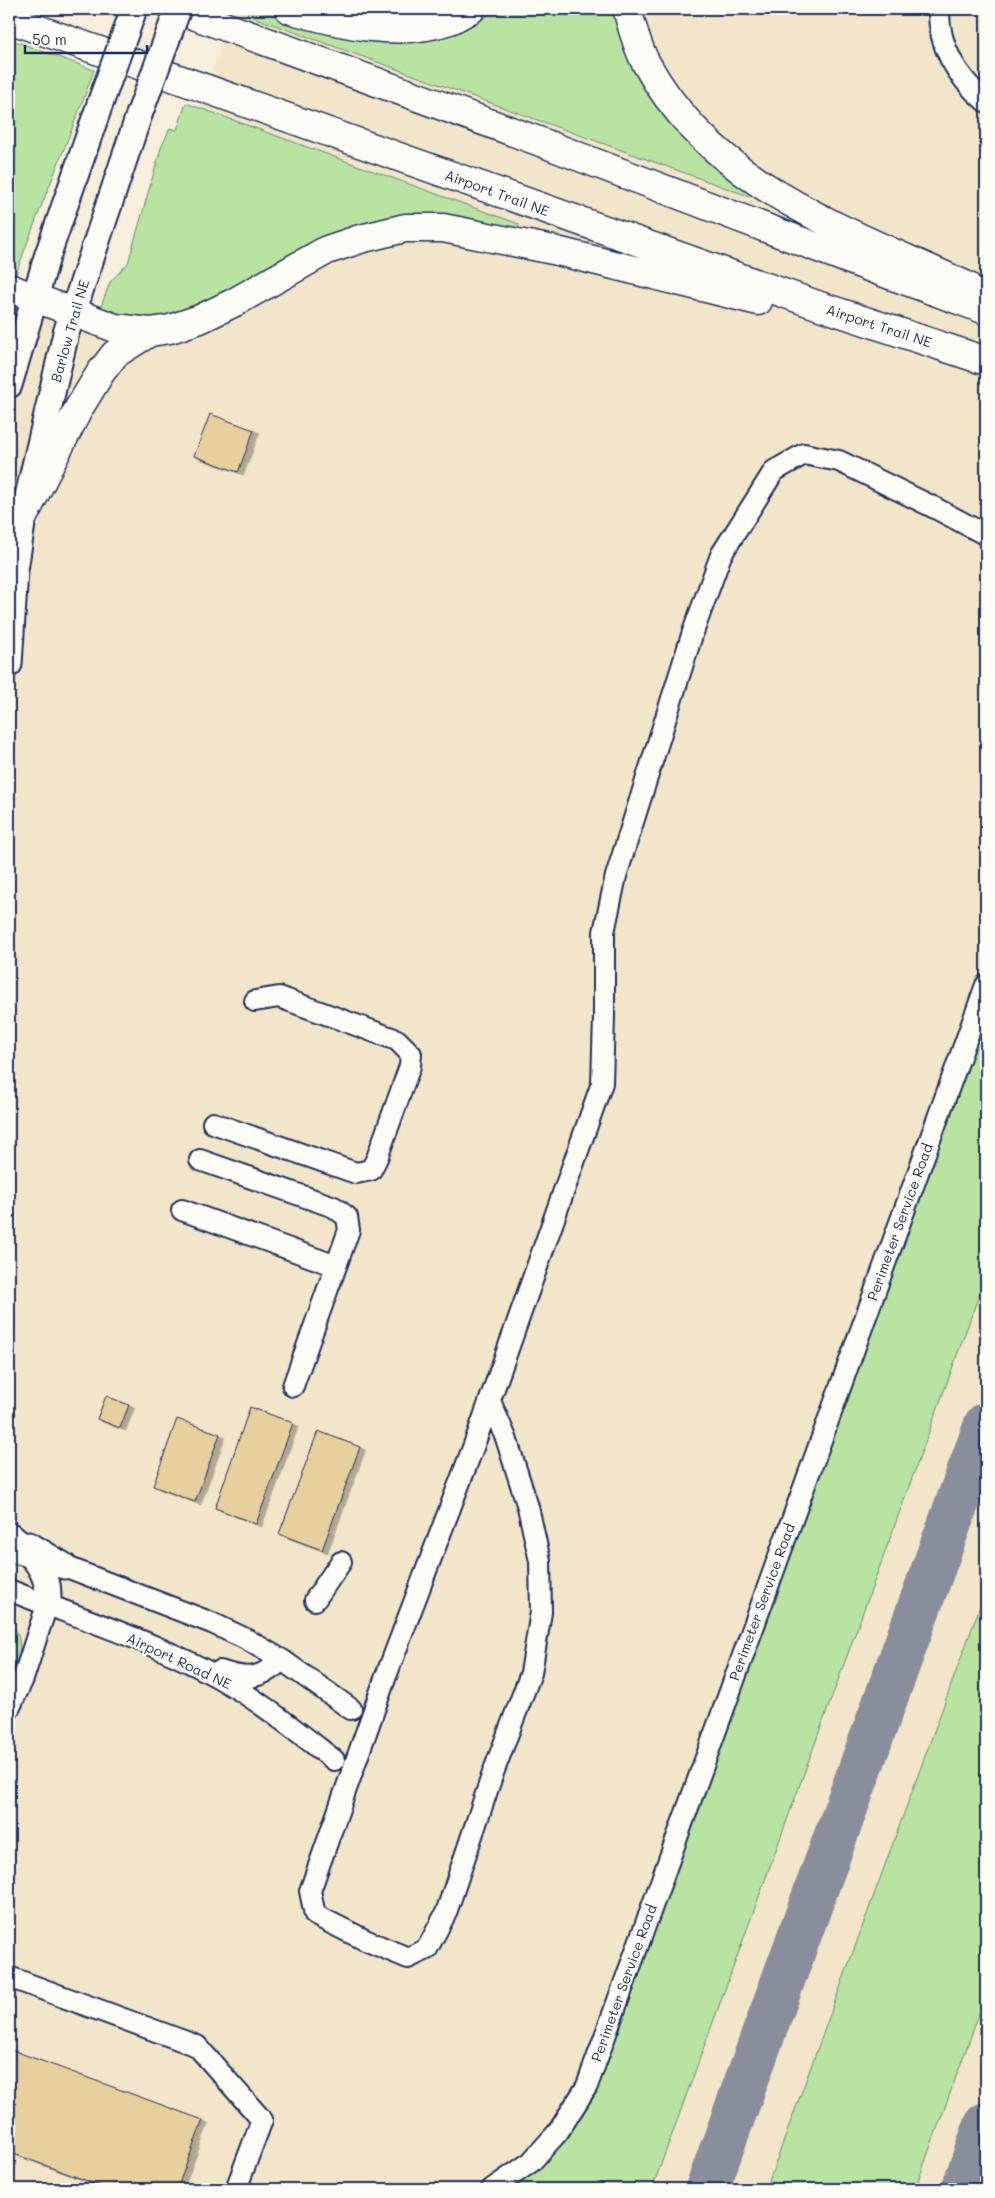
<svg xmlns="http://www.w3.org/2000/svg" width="995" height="2198" viewBox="0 0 995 2198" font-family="Mali,sans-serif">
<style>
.built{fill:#f2e5c9}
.green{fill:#b9e3a0;stroke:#6a897f}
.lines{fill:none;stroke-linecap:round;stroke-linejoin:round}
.stream{stroke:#658db8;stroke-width:5}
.taxiway{stroke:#898e9d;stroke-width:44}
.building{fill:#e8cf9e;stroke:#1b2f5e;filter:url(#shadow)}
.minor-casing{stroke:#1b2f5e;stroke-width:24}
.major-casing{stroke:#1b2f5e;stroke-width:29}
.highway-casing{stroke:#1b2f5e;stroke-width:31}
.minor{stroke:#fdfcf7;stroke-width:20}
.major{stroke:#fdfcf7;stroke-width:25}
.highway{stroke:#fdfcf7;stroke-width:28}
.major-bridge-casing{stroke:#1b2f5e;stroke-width:29;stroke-linecap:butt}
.major-bridge{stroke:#fdfcf7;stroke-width:25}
.labels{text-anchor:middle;stroke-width:4.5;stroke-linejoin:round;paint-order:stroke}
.street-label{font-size:14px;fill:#1b2f5e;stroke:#fdfcf7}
</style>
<defs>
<filter id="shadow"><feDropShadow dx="5.5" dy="3" stdDeviation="0" flood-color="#0004"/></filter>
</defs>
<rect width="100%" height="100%" fill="#f7eedc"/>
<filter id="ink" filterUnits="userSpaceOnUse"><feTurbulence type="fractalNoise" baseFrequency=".02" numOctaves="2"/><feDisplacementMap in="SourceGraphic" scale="10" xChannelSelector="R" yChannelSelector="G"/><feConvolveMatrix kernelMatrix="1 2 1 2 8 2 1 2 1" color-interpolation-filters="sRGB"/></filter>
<g filter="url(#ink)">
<path class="built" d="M235,9h751v2180h-977v-1910l112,40z"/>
<path class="green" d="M249,9h5l96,29 46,5 39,-4 31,-10 33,-20h113c13,43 31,85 63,118 23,23 52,43 78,64l-2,6 -504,-182z
M373,9h64c-13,3 -40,10 -53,6 -4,-2 -8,-5 -11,-6z
M9,39l85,31c-24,68 -54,135 -78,204l-5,2h-2z
M186,103l333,121 -2,7 -50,-11 -211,58 -90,42 -39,-1 -27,-10 10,-27 18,-19 33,-115 9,-20 7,2z
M17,308l3,1 -11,44v-31l3,-12z
M986,1008v268l-334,913h-146l36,-24 29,-38z
M986,1590v405l-71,194h-149z
M9,1620c17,21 11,37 0,60z"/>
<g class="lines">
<path class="stream" d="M388,11l1,-2"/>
<path class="taxiway" d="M707,2189l279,-765
M963,2189l23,-65"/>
</g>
<path class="building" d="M210,414l44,16 -16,42 -44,-16z
M106,1396l23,9 -9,23 -23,-9z
M250,1407l43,16 -37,101 -41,-16z
M177,1419l43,15 -25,68 -42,-16z
M318,1431l42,16 -38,103 -43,-16z
M9,2049l194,71 -26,69h-68l-100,-37z"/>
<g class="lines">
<defs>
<path id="minor" d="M939,9c-1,38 19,69 47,93
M213,1123l143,50 15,-3 6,-12 33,-92 1,-12 -14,-14 -118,-43 -24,4
M200,1160l134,47 13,10 2,13 -56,156
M182,1210l154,56
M490,1401l16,37 22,69 12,54 1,51 -10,61 -38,100 -47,140 -19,36 -19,9 -43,-18 -50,-25 -5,-24 76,-215 88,-231 128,-362 2,-66v-85l12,-56 76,-241 29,-80 53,-84 30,-17 35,7 96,47 51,27
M9,1551l55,15 148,57 34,16 36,21 69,49
M9,1590c72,29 161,56 227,98 34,21 66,47 98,72
M315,1600l26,-38
M220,1671c27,9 40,9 62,-11
M9,1709l14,-30 24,-74
M9,1977l188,69 65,74 -26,69
M492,2189l39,-27 27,-30 29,-46 399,-1101"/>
<path id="major" d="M9,385l38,-128 54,-156
M9,664l6,-94 8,-53 43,-184 73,-218
M9,1535c23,18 44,39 38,70
M29,1545l35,21"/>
<path id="highway" d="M177,9l361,132 333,127 115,42
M289,9c51,15 110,29 161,11 7,-3 14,-8 21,-11
M627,9c5,17 10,38 19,54 67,124 201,167 321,223
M9,19l811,287 166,55
M9,288l106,40 35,4 20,-3 30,-10 35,-17 92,-52 33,-11 45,-11h38l110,22 205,51
M23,517l56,-109 22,-36 14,-18 35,-22"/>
</defs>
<use href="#minor" class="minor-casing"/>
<use href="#major" class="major-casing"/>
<use href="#highway" class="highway-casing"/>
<use href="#minor" class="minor"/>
<use href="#major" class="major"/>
<use href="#highway" class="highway"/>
<defs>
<path id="major-bridge" d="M101,101l33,-92
M139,115l39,-106"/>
</defs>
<use href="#major-bridge" class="major-bridge-casing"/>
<use href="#major-bridge" class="major-bridge"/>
</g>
</g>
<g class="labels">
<g class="street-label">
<text transform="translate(497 193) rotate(20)" y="5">Airport Trail NE</text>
<text transform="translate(879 326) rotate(18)" y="5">Airport Trail NE</text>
<text transform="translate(70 331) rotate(-74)" y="5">Barlow Trail NE</text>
<text transform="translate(900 1222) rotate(-70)" y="5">Perimeter Service Road</text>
<text transform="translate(762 1602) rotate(-70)" y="5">Perimeter Service Road</text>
<text transform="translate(179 1661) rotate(25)" y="5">Airport Road NE</text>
<text transform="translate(624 1983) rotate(-70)" y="5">Perimeter Service Road</text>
</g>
</g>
<rect width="995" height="2198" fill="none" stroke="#fdfcf7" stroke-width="30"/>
<rect x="15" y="15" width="965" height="2168" fill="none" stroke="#1b2f5e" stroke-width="2" filter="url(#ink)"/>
<path d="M25 45v8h122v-8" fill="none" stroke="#1b2f5e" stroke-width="2.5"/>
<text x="32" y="45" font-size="15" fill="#1b2f5e" stroke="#fdfcf7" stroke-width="4" paint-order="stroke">50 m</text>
</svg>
